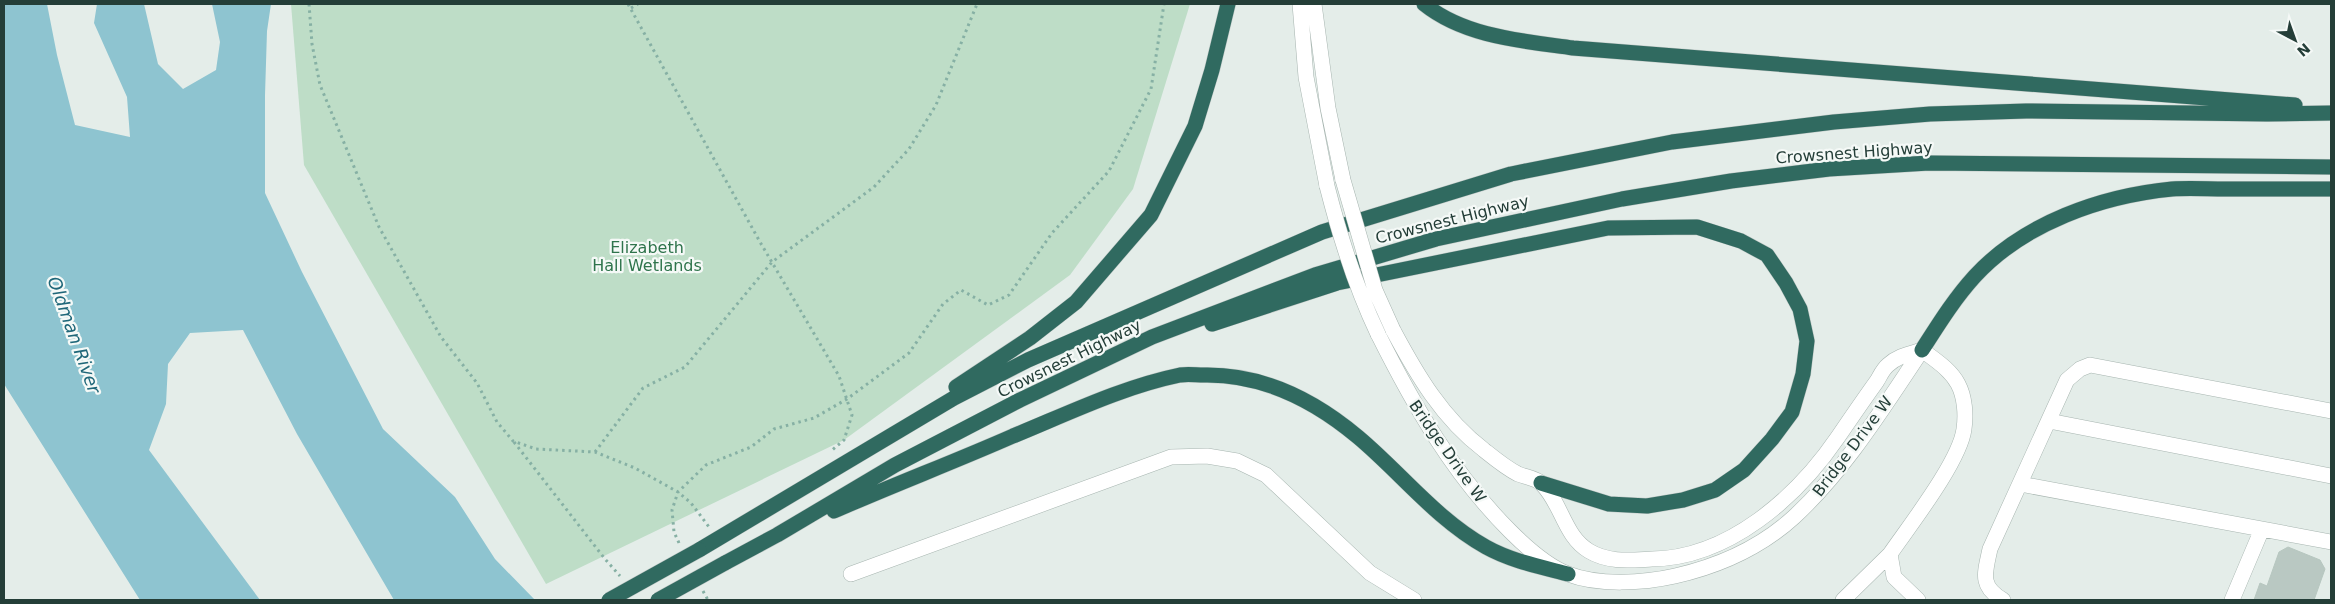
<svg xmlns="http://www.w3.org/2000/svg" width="2335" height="604" viewBox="0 0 2335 604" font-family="'DejaVu Sans',sans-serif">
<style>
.green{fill:#beddc7}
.water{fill:#8ec4d0}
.building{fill:#b9c8c2;stroke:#b7c7c0}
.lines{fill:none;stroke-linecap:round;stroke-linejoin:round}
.minor-casing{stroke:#a7b5b0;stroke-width:16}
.highway-casing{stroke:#c2c9c7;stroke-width:16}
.path{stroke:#86b0a4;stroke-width:3;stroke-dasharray:2.5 4;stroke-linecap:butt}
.minor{stroke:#fff;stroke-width:15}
.highway{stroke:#306a60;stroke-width:15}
.minor-bridge-casing{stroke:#a7b5b0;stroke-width:16;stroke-linecap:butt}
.highway-bridge-casing{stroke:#c2c9c7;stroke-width:16;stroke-linecap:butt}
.minor-bridge{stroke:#fff;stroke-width:15}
.highway-bridge{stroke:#306a60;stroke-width:15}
.labels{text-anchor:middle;stroke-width:4.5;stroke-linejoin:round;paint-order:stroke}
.street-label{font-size:16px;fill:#243e38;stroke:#f5f9f7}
.park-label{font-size:16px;fill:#2f744c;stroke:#f5f9f7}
.water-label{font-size:18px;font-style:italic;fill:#1f6779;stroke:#f5f9f7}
</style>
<rect width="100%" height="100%" fill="#e4ede9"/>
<path class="green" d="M291,4h899l-57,185 -63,86 -226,165 -298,144 -242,-419z"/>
<path class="water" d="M4,4h43l10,51 18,70 55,12 -3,-40 -33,-74 3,-19h47l14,60 25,25 33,-19 4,-28 -8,-38h59l-4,27 -2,64v98l37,79 81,157 72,68 40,62 40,41h-141l-97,-166 -54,-104 -53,3 -22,31 -2,40 -17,46 111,150h-120l-136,-216z"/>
<path class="building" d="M2288,547l32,13 5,9 -11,31h-60l6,-17 7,3 12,-34z"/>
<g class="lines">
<defs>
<path id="minor" d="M1300,4l6,73 21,109
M1314,4l14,104 15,72
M1393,330c24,45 49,88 91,120 10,8 22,18 34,24 7,3 18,4 24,10 20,20 22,52 47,67 20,12 42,9 63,8 77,-1 145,-62 186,-122 13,-19 26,-38 39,-56 3,-5 6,-12 11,-16 10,-9 21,-11 34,-15
M1378,334c36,72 75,140 132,197 16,16 37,35 58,43 31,12 76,9 107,2 44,-10 85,-28 119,-59 51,-47 89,-109 128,-167
M2049,421l282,55
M2020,484l311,58
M851,574l320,-117 36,-1 30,5 29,14 104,98 44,27
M1843,600l47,-46
M1918,600l-24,-23 -4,-23c20,-29 70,-93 74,-125 2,-14 1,-32 -6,-45 -8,-15 -23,-24 -36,-34
M2003,600c-24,-14 -18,-27 -13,-51l77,-169 13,-11 10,-4 241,46
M2232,600l30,-71"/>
<path id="highway" d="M1424,4c41,33 99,37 149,44l722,57
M1212,324l125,-41 271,-55 89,-1 44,14 26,14 19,28 14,26 7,32 -4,33 -11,38 -20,27 -28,31 -29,20 -32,10 -36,6 -38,-2 -68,-21
M1922,350c16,-25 32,-51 53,-74 49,-53 126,-80 197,-87 17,-1 36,0 53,0 35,0 71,0 106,0
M956,387l74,-49 46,-36 75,-87 44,-89 17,-56 16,-66
M834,511c59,-26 120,-49 179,-75 54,-22 109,-49 167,-61 8,-1 16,0 24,0 58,-1 110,25 154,62 43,36 78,82 128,110 25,14 55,20 82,27
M699,550l255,-152 74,-38 294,-128 189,-58 161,-32 162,-20 96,-8 96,-3 241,3 64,-1
M725,563l52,-28 118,-70 125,-65 132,-63 163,-62 121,-36 186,-40 109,-18 98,-12 100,-6 402,4"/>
</defs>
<use href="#minor" class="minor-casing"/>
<use href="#highway" class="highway-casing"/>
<path class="path" d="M309,4l3,40 8,41 59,142 62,110 36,46 20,39 16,19 23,8 59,3 40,16 43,24 13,11 18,24
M628,4l132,238 79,134 13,39 -8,25 -13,11
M631,8l7,-4
M514,442l91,117 15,17
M595,452l48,-64 42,-21 87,-105 102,-75 35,-38 27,-44 41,-101
M679,543l-5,-11 -2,-22 6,-18 28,-27 45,-18 23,-18 40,-11 33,-19 62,-46 34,-49 18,-14 27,15 21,-10 43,-62 57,-62 42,-82 13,-85
M703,591l5,9"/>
<use href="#minor" class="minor"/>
<use href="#highway" class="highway"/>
<defs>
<path id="minor-bridge" d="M1343,180l32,110 18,40
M1327,186c13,51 28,100 51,148"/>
<path id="highway-bridge" d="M609,600l90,-50
M658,600l67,-37"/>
</defs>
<use href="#minor-bridge" class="minor-bridge-casing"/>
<use href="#highway-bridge" class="highway-bridge-casing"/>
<use href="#minor-bridge" class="minor-bridge"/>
<use href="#highway-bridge" class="highway-bridge"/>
</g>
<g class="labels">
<g class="street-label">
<text transform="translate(1854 152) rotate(-4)" y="6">Crowsnest Highway</text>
<text transform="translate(1452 219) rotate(-14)" y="6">Crowsnest Highway</text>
<text transform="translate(1069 358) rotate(-26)" y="6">Crowsnest Highway</text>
<text transform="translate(1852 446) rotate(-53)" y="6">Bridge Drive W</text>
<text transform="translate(1448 451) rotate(55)" y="6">Bridge Drive W</text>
</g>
<g class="park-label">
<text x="647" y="253">Elizabeth<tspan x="647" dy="18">Hall Wetlands</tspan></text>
</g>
<g class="water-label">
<text transform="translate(74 335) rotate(70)" y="6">Oldman River</text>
</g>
</g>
<rect width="2335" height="604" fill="none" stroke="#243e38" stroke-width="10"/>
<g transform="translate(2295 40) rotate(139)" stroke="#f5f9f7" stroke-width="4" paint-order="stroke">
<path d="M0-4L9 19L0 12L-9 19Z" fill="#243e38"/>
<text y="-8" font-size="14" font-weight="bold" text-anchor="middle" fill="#243e38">N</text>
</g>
</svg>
